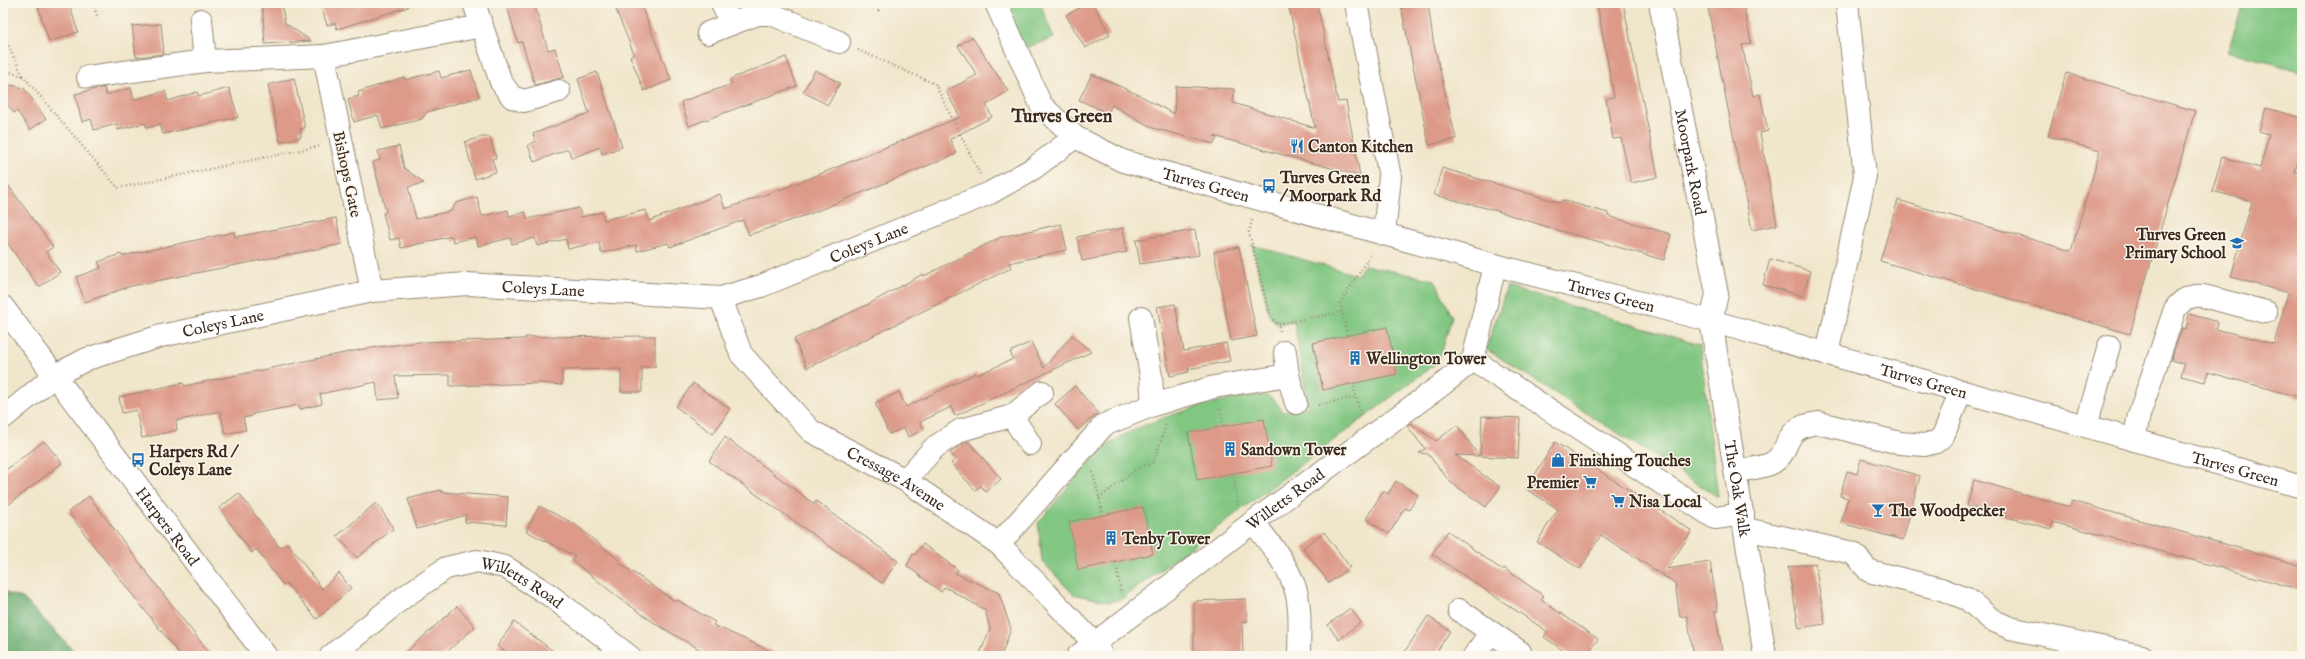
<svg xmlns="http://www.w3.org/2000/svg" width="2305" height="659" viewBox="0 0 2305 659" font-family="'IM FELL English',serif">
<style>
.green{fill:#81c681;stroke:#5e7850}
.forest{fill:#68ab6f;stroke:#526a46}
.building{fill:#dd9a89}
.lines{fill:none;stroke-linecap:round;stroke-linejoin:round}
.minor-casing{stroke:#968874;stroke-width:24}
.path{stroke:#968874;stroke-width:2.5;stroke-dasharray:1 3;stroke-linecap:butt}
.minor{stroke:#fff;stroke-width:22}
.labels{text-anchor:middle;stroke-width:3;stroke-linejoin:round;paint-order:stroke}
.poi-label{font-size:16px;font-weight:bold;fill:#3b2a1e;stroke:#fbf7ec;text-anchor:start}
.street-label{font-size:16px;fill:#3b2a1e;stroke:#fbf7ec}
.quarter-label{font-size:18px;font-weight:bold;fill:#3b2a1e;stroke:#fbf7ec}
</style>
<rect width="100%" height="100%" fill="#fbf7ec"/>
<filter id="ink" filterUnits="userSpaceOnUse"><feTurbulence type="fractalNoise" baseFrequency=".025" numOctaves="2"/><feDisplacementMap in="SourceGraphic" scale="8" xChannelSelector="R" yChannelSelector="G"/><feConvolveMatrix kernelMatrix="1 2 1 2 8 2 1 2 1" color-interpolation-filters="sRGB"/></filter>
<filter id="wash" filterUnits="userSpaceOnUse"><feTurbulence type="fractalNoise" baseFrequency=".012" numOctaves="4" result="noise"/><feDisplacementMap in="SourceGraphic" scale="16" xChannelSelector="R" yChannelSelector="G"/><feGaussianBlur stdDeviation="0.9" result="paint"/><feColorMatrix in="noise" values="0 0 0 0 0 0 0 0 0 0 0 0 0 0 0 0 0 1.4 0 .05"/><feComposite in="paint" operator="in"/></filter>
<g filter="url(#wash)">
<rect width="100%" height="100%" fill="#f0e6cb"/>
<path class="green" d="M1001,3h39l14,35 -32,11z
M2243,3h59v69l-74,-21z
M1252,245l105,30 7,-10 71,15 17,36 -10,35 -8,14 -312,234 -12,3 -37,-8 -31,-33 -4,-38c23,-27 45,-57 72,-79 24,-21 125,-52 156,-48 9,2 13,9 16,16l26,-5 -14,-86 -16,3 -8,-7z
M1507,287l193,58 18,152 -232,-148z"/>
<path class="forest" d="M3,592l20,6 56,58h-76z"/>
<g id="blocks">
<path class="building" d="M37,3h32l9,29 -29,10z
M262,3h19l4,20 26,18 -46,3z
M320,3h87l1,4 -71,22 -2,-6 -8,2z
M506,3h28l14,47 7,-2 9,29 -29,8 -13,-43 -4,1z
M635,3h5l31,77 -27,11 -14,-35 4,-2 -18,-44z
M1089,3h4l17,32 -25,13 -19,-33z
M1288,3h29l21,99 8,-1 14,75 -146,-40 3,2 -3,6 -61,-16 -41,-23 -4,8 -29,-13 13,-26 47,21 35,19 2,-28 58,3 -1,14 82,25z
M1414,3h14l5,37 23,99 -27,6 -28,-139z
M1597,3h26l35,174 -27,6 -10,-45 -8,1 -7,-40 8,-2z
M1707,3h36l8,40 -9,2 11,51 7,-2 8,37 -8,2 17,92 -25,5z
M161,24l3,30 -28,3 -4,-31z
M972,37l36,54 -22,14 6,12 -42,22 6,15 -144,59 -63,22 -6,-15 -73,27 -2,-4 -31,8 -1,-6 -35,8 -2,-11 -31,7 -2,-10 -29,7 -2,-8 -23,6 -2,-6 -32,8 -2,-9 -23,5 -1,-6 -51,12 -2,-10 -9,2 -7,-27 3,-1 -13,-50 7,-2 -2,-9 21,-5 5,22 20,15 -16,4 8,32 35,-8 5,-8 21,-6 5,19 26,-6 1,6 16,-4 2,7 52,-11 2,9 21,-5 2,8 42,-10 3,11 71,-27 5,15 73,-26 162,-66 -14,-26 31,-16 -19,-29z
M786,57l11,29 -108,40 -8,-24 51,-18 -2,-5z
M471,70l8,27 -52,15 -5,7 -40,10 -4,-14 -24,7 -6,-23 11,-3 -1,-4 46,-15 1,3 34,-9 2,7z
M815,70l25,13 -12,22 -25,-13z
M597,72l25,75 -20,7 -2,-7 -28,11 -4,-9 -34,13 -6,-17 8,-4 -3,-7 56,-21 -11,-34z
M2066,73l129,38 -65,223 -250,-73 18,-61 173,51 29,-100 -52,-15z
M294,78l11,50 -5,1 1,8 -21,5 -12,-57z
M11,85l13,3 22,31 -16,11 -13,-19 -3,2 -11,-15v-7z
M104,87l2,8 25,-7 3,12 31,-9 3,10 29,-9 2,4 30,-8 9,29 -75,17 -3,-10 -13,4 -2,-5 -27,7 -1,-6 -23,6 -3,-11 -9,3 -7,-28z
M2266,108l36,10v28l-7,26 7,1v225l-94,-26 -3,10 -24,-6 3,-12 -13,-4 11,-32 4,1 3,-15 29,8 -2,7 58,15 14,-51 -57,-16 21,-76 -40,-10 10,-34 38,11 9,-34 -10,-3z
M482,137h8l6,21 -4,1 4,13 -21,7 -10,-37z
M1442,168l119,35 1,-3 46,13v3l63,18 -7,26 -110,-31 -60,-19 -60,-15z
M3,178l50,69 -7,5 14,20 -21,15 -36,-50z
M336,218l6,26 -211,42 -46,16 -9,-25 25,-9 -3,-6 23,-8 1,2 112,-24 1,5z
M1061,224l6,26 -58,13 2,5 -204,100 -13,-29 73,-34 56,-31 1,2 77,-39z
M1123,228l4,24 -45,9 -5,-24z
M1195,230l4,25 -59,9 -4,-24z
M1239,247l18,89 -26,5 -17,-89z
M1770,259l40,12 -7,25 -40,-11z
M1175,304l9,47 42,-8 4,18 -42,8 1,3 -19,4 -13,-69z
M1387,327l10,47 -74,16 -10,-47z
M1072,335l19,17 -136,64 -4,-9 -31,15 4,8 -16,7 -4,-9 -15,6 -14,-31 24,-11 7,15 70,-34 1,2 36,-16 -3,-7 21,-10 13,26z
M655,336v31h-13v25h-21v-23l-59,1v15l-21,-2 -91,3v-11l-55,1 3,22 -20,2 -2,-18 -56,12 2,10 -22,5 -1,-4 -47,9v2l-9,2 3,12 -21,4 -5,-23 -44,10 1,9 -35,8 -6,-28 -14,3 -3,-16 64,-14 1,3 180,-37 55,-7 106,-3v-2z
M693,383l37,26 -17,25 -37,-27z
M1075,386l23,27 -20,17 -23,-26z
M1482,416l38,2 -2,40 -38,-2z
M1264,419l8,47 -75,14 -9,-47z
M1410,423l26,18 21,-16 22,31 -24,-1 45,32 -14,20 -37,-26 -21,-27 -9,-1 6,-4 -18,-23z
M725,437l89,67 2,-3 82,60 -16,22 -173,-122z
M44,441l18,22 -59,46v-37z
M965,442h4l32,37 -15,13 -5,-6 -6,4 -24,-27 5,-4 -6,-6z
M1555,442l137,89 -25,38 43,-7 8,49h-3l8,45h-29l-7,-40 -7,1 -5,-34 -74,-48 -21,34 -43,-27 21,-33 -32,-20z
M1861,459l59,17 -17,64 -62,-17 7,-25 -8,-2 7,-25 10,3z
M1974,480l96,27 2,-6 230,65v24l-249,-68 -2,7 -84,-23z
M1396,481l22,14 -9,15 -4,-2 -16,26 -23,-15 17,-28 5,3z
M441,490v2l67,5 -2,28 -41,-3 1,-7 -49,14 -9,-30z
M239,493l41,55 8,-5 34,46 17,-16 12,15 -34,31 -31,-36 -3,2 -27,-36 -4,4 -33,-45z
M89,496l81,107 42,53h-31l-83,-105 -30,-39z
M376,503l18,25 -37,30 -20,-22z
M539,506l34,17 46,37 -1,2 58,40 1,-2 38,22 -2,3 69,31h-71l-55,-32 -38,-27 -46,-37 3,-4 -49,-25z
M1143,507l10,47 -75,16 -9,-48z
M1448,531l54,39 2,-2 40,28 -3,4 57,39 -12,17h-15l-27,-19 4,-5 -116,-78z
M1324,532l26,35 -21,16 -26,-35z
M923,544l35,26 -3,3 44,20 12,36 -10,27h-22l11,-27 -5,-19 -40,-23 -4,5 -34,-26 6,-12 2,1z
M1815,563l10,61 -26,4 -11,-61z
M1246,599l1,23h-5l1,32 -49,2v-55z
M457,606l18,21 -33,29h-40z
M1350,608l11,14 -22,18 -11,-15z
M1428,616l22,15 -16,25h-32z
M514,622l46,34h-49l-14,-10z"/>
</g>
</g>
<g filter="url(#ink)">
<use href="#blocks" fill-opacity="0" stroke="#968874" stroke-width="1"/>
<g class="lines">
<defs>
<g id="minor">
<path d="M474,3l27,79 11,15 12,4 35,-10"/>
<path d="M722,3l9,21 27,-10h13l68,28"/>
<path id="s1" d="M996,3l45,102 34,32 48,24 372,104 216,56 591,166"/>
<path d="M1356,3l34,174 -6,57"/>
<path id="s2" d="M1660,3l57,291 -6,27 54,335"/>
<path d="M201,20l4,41"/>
<path d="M708,33l23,-9"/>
<path d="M88,77l117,-16 119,-5"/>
<path d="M372,291l-48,-235 158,-30"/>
<path id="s3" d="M721,298l20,56 70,77 94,49 94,64 96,100 7,12"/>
<path id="s4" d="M3,307l263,349"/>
<path d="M1141,318l10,58 2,29"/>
<path d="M1827,354l38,-178 -18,-173"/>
<path d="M1473,360l242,158 28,-4"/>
<path d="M1288,375l8,28"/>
<path d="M1012,416l18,28"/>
<path id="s5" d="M3,418l51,-42 33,-17 74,-23 211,-45 95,-7 254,14 40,-12 229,-93 44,-25 41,-31"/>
<path d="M2086,426l23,-80"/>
<path d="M2134,440l5,-25 36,-106c8,-10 15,-14 28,-13l63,16"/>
<path d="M1736,471c11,-2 27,-3 36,-8 22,-13 7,-36 47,-40l81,20 24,2 12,-3 7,-6 18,-45"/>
<path d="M905,480l30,-33 26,-17 51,-14 30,-24"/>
<path d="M1253,522c16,20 32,39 41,63 8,21 5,49 5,71"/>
<path d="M1746,529l107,24 16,18 72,18 26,10 25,21 18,8 132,28"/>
<path d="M999,544l105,-119 49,-20 61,-18 74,-12 -3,-23"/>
<path d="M1459,610l61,42"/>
<path id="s6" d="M331,656l73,-59 42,-29 31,-7 28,6 43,27 81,62"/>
<path id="s7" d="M1078,656l175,-134 190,-138 30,-24 22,-95"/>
<path d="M1474,656l16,-23"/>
</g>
</defs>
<use href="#minor" class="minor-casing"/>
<path class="path" d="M93,3l6,19
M875,3l4,9
M3,35l20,41
M858,50l77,34 45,90
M3,70l20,6 95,112 202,-42
M1252,220l-3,12 21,85 8,7
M1280,331l-2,-7 64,-12
M1347,335l-7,-32 32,-50
M1353,383l3,14
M1318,405l38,-8 5,19
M1220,409l4,18
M1093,472l10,43
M1233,473l5,32
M1099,498l38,-29 17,-7 12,-37
M1116,562l5,32
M3,586l10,9"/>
<use href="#minor" class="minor"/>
</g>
</g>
<defs>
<symbol id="restaurant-bare" viewBox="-9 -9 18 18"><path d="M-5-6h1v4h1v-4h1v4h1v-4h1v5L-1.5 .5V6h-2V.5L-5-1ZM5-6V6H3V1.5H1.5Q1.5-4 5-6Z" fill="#1f6fb2" stroke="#fbf7ec" stroke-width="2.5" paint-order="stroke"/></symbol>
<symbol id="bus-bare" viewBox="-9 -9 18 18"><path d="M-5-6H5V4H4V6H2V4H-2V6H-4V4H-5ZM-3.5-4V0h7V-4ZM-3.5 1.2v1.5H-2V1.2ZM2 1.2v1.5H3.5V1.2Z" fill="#1f6fb2" stroke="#fbf7ec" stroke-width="2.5" paint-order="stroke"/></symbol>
<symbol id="school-bare" viewBox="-9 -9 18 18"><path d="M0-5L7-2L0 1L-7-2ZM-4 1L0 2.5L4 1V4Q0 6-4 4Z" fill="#1f6fb2" stroke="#fbf7ec" stroke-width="2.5" paint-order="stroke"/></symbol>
<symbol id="building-bare" viewBox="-9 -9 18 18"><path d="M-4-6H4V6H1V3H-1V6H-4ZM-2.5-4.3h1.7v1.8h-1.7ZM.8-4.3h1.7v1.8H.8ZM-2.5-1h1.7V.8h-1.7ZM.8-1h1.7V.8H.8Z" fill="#1f6fb2" stroke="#fbf7ec" stroke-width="2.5" paint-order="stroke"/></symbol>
<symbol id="shop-bare" viewBox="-9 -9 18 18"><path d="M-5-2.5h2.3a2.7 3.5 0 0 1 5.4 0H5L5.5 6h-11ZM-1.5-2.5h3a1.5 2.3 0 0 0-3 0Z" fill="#1f6fb2" stroke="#fbf7ec" stroke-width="2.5" paint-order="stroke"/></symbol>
<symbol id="supermarket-bare" viewBox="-9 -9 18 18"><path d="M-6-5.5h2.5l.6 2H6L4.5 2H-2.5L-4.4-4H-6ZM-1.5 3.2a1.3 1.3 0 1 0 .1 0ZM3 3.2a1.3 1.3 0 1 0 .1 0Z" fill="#1f6fb2" stroke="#fbf7ec" stroke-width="2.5" paint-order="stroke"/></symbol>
<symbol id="bar-bare" viewBox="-9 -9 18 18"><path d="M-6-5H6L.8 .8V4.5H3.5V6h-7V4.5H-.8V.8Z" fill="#1f6fb2" stroke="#fbf7ec" stroke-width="2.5" paint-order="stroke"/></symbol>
</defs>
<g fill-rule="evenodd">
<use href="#restaurant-bare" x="1287" y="136" width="20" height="20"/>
<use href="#bus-bare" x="1259" y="176" width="20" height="20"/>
<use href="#school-bare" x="2227" y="233" width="20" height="20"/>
<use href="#building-bare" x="1345" y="348" width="20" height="20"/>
<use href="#building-bare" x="1220" y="439" width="20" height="20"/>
<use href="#bus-bare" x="128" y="450" width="20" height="20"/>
<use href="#shop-bare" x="1548" y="450" width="20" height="20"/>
<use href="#supermarket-bare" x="1580" y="472" width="20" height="20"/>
<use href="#supermarket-bare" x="1608" y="491" width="20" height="20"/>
<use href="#bar-bare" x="1868" y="500" width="20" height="20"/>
<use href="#building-bare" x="1101" y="528" width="20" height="20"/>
</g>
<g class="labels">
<g class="poi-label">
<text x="1308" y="152">Canton Kitchen</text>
<text x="1280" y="183">Turves Green<tspan x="1280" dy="18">/ Moorpark Rd</tspan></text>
<text x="2226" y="240" text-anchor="end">Turves Green<tspan x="2226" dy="18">Primary School</tspan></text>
<text x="1366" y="364">Wellington Tower</text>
<text x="1241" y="455">Sandown Tower</text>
<text x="149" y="457">Harpers Rd /<tspan x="149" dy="18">Coleys Lane</tspan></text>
<text x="1569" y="466">Finishing Touches</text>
<text x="1579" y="488" text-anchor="end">Premier</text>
<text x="1629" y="507">Nisa Local</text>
<text x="1889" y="516">The Woodpecker</text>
<text x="1122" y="544">Tenby Tower</text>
</g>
<g class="street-label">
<text dy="6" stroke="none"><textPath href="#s2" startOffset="162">Moorpark Road</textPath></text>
<text transform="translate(348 174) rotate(78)" y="6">Bishops Gate</text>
<text dy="6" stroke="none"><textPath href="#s1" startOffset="298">Turves Green</textPath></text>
<text dy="6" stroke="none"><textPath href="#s5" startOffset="904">Coleys Lane</textPath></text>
<text dy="6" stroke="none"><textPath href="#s5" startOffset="568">Coleys Lane</textPath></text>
<text dy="6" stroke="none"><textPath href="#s1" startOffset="718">Turves Green</textPath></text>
<text dy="6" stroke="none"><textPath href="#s5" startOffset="244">Coleys Lane</textPath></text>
<text dy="6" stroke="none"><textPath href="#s1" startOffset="1042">Turves Green</textPath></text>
<text dy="6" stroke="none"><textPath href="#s1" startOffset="1366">Turves Green</textPath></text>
<text dy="6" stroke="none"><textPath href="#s3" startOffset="261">Cressage Avenue</textPath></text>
<text dy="6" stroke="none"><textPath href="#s2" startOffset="494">The Oak Walk</textPath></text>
<text dy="6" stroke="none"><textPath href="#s7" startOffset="260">Willetts Road</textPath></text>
<text dy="6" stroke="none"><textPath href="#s4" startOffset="274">Harpers Road</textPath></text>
<text dy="6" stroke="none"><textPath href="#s6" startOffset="227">Willetts Road</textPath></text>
</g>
<g class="quarter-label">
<text x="1062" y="122">Turves Green</text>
</g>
</g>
<rect width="2305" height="659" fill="none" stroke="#fbf7ec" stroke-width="16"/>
</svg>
